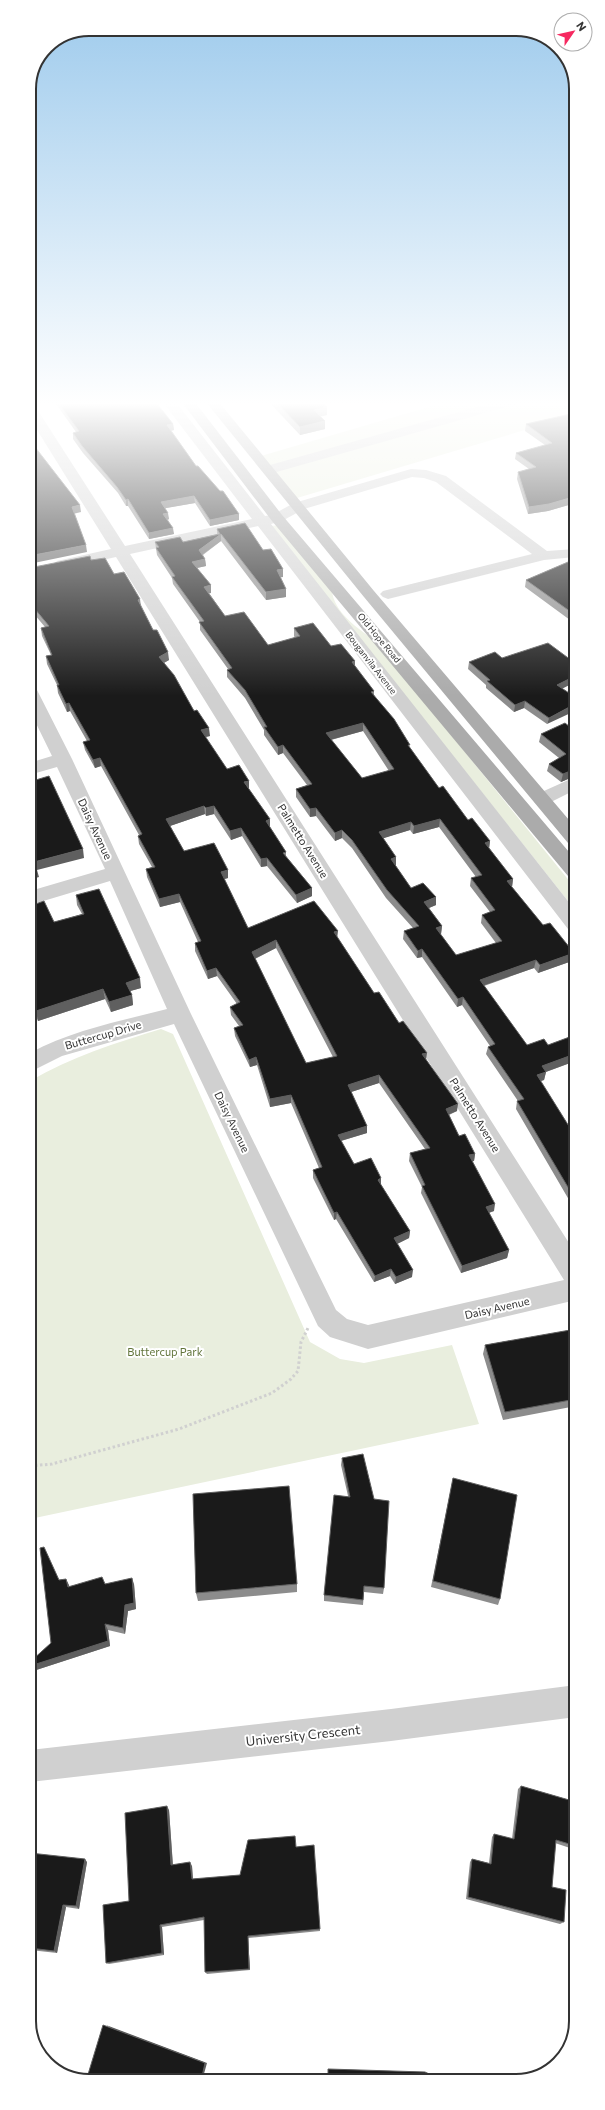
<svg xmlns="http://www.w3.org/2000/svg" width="605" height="2110" viewBox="0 0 605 2110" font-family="Commissioner,sans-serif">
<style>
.green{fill:#e9eede}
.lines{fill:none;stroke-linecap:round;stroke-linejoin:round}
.path{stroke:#d0d0d0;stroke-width:3;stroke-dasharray:2.5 2.5;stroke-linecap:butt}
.minor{fill:#d0d0d0;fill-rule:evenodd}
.major{fill:#ababab;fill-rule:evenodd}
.wall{fill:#8c8c8c;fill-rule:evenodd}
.shaded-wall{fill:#5f5f5f}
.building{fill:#1a1a1a;stroke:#5f5f5f;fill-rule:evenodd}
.labels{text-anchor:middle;stroke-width:4;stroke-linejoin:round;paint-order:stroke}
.far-street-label{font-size:9px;fill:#333;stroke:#fff}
.street-label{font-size:11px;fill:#333;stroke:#fff}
.park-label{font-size:11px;fill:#61743a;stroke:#fff}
.near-street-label{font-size:13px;fill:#333;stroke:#fff}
.rim{fill:none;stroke:#333;stroke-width:2}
</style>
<rect width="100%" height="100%" fill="#fff"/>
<path class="green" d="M449,401h126v14l-278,83 -36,-42z
M280,525l52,65c1,22 27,39 43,51l200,247v22l-304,-384z
M161,1029l12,5 137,308 30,17 24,4 88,-18 27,79 -449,95v-438c41,-24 85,-38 131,-52z"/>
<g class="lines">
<path class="path" d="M30,1466l22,-2 127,-35 93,-36 19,-14 7,-8 3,-29 7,-14"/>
<path class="minor" d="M162,401h13l90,115 7,-1 22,-12 117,-34 15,1 20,6 101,75 28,-2v8l-31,3 -156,39 -5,-2 -3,-3 3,-3 149,-37 -96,-72 -12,-4 -12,-1 -108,32 -22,12 -11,3 304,386v21l-7,-2 -310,-403 -128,28 446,700v46l-208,49 -38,-12 -12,-11 -144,-302 -112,32 -32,16v-19c42,-23 91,-32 137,-44l-57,-128 -80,24v-14l75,-22 -48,-102 -28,8v-12l23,-7 -23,-47v-24l6,1 2,4 35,69 119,255 145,296 11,9 21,6 196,-45 -448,-723 -54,12 -5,-2 -3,-3 3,-3 54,-12 -82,-132v-15l6,4 90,140 127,-27z
M498,401h20l-1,3 -244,69 -5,1 -7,-4 2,-3z
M575,777v13l-26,13 -7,2 -7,-2 -2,-4 2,-4z
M576,1685v32l-185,24 -361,41v-32l361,-41z"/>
<path class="major" d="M181,401h13l88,114 293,344v19l-7,-2 -296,-355z
M205,401h13l156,190 201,236v18l-7,-2 -204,-246z"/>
</g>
<path class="wall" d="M54,401h101l18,23 1,6 -3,1 25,35 43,48v6l-29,6 -15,-23 -30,5 4,11 -1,1 6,14 -25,5 -21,-33h-2l-8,-13 -35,-40 -10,-14v-6l3,-1z
M268,401h52l7,14 -7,1 5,13 -25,6z
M575,413v94l-3,-3 -24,7 -20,3 -11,-35 1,-7 11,-3 -14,-10 1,-6 29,-8 -20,-14 1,-7z
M217,529l46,21 20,27h-3l6,20 -20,3 -45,-59 -18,14 2,4 1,7 -9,2 14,25h-2l16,23 43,29 27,-7 -1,-2v-8l37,18 24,15v6l19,24v4l36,53 29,40 29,32 22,21 -1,7 24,31 -1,8 60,74 -34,12 -4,-5 -50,18 43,59h21l27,-10v35l-5,-7 -24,9 -2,8 -4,1 35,55 1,88 -7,-12 2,-7h1l-56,-96 1,-8h1l-32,-47 2,-7 2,-1 -28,-41 -5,2 -35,-50 -5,1 -14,-19 1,-8 9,-3 -27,-30 -34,-50 -10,-10 -7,3 -19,-25 -6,1 -14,-20v-8l11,-4 -24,-32 -5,2 -14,-20v-5l-19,-32 -18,-21v-7l1,-1 -28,-39v-8l-27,-38 -1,-6 -15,-23 -2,-13h28l34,-8zM363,731l26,40 -27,7 -31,-38zM439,827l37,50 -5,1 -1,8 20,26 -8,3 -1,8 15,20 -40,12 -16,-21h1l1,-8 -13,-18 7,-3 -25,-17 -16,-23h1l-13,-27 27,-8 3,4z
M575,559v58l-5,3 -45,-33 1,-7z
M91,560l23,14 27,33 28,53 -5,3 46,73 -5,1 22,32 22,20 21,39 16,24v4l26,32v8l-15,7 -30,-37 -6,1 -19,-31 -11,4 -17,-26 -8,2 -1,-2 -35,12 14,25 44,27 -4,1 24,49 89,9 37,56 25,30 27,36 31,52 -8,4 10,21 16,18 -1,7h-2l22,50 -5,2 20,37 -2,8 -46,15 -40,-80 1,-6 -13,-26 1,-8 15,-4 -46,-66 -28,9 16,34v7l-26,8 13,23 27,21 29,46 -1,7 -12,6 15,33 -17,7 -5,-8 -16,6 -38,-63 -2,1 -21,-42v-8l6,-2 -28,-65 -21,4 -13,-42 -7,2 -15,-31 -1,-8 5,-2 -8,-11 -1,-8 7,-3 -20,-28 -9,3 -13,-28v-8l3,-1 -18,-40 -20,5 -13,-30 -1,-8 6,-2 -13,-23 -1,-8 1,-1 -38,-69 -6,2 -10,-18 -2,-8 4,-1 -17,-30 -3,1 -9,-19 -1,-8 -10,-21 -1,-8 5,-1 -9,-19 -1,-8 4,-1 -16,-19v-40zM276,948l57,109 -27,6 -51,-104z
M502,658l73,5v19l-13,6 -15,36 -23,-16 -10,4 -28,-24v-3l-18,-16 1,-7z
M575,731v45l-14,6 -14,-11 2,-7 10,-6 -20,-16 2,-8z
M76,895l65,93 -11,3 2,4 1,10 -22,7 -6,-13 -67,22 -8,-20v-95l24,16 28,-8 -5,-9z
M576,1329v77l-73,14 -20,-66 2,-9z
M342,1458l42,130 -1,6 -19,-2 -1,13 -39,-4v-6l24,-99 -7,-31z
M453,1478l47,121 -2,6 -67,-18z
M66,1579l3,7 36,-2h29l2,25 -8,2 -3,23 -17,-4 2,16 -80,26v-10l21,-19 8,-63z
M297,1584v8l-99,9 -2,-8z
M521,1786l55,16v48l-21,-7 -3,44 12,35 -4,2 -94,-25 4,-37 2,-3 17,4 3,-26 2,-3 18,5 6,-50z
M169,1810l4,55 19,1 1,13 47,-4 56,-28 24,82v2l-72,7 2,32 -43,4 -2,-2 -1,-52 -42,7 2,28 -55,9 -3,-1 23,-62z
M30,1853l57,9 -8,47 -13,-2 -9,46 -27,-3z"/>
<path class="shaded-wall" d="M327,407v8l-13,3v-8z
M325,421v8l-25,6v-8z
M173,424l1,6 -6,1 -1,-6z
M194,496l1,7 -34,6v-7z
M573,497l-1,7 -24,7 -20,3 1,-7z
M128,499v7h-2v-6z
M80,505l1,7 -8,2 -1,-7z
M168,513l1,6 -5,1 -1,-6z
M239,514v6l-29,6v-6z
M173,528l1,6 -25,5v-6z
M221,534v7l-22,16v-7z
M86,545l1,7 -58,12v-8z
M205,559l1,7 -14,3v-7z
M283,569v8l-6,1v-8z
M211,585v8l-6,1 -1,-7z
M286,589v8l-20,3v-8z
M140,599l1,8 -3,-7z
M575,610v7l-5,3 1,-8z
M168,652l1,8 -9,5 -1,-8z
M355,661v8l-3,-7z
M575,676v6l-19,10 1,-7z
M525,701l-1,7 -10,4 1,-7z
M69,703l1,8 -3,1 -1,-8z
M575,704v7l-28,13 2,-6z
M363,723v8l-37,10v-8z
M209,728l1,8 -9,2v-8z
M283,745v8l-5,2v-8z
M100,758l1,8 -6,2 -2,-8z
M575,769v7l-14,6 2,-8z
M249,781v8l-5,-7z
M204,806l1,8 -38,13 -1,-8z
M214,806v8l-8,2v-8z
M316,808v8l-6,1v-8z
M270,819v9l-4,-7z
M440,819l-1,8 -26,7 1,-8z
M411,822l-1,8 -32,10 1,-8z
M241,828l1,8 -11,4 -1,-9z
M342,830v8l-7,3v-8z
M490,841l-1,8 -4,-6z
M83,849l1,9 -47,12 2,7 -10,3v-9l5,-9z
M396,857v8l-6,2 1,-8z
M267,858v8l-6,1v-8z
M228,870v8l-7,2v-8z
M513,879l-1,8 -5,-6z
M312,888v8l-15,7 -1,-8z
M179,894l1,8 -20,5 -1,-8z
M436,897v8l-12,5v-8z
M442,926l-1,8 -6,2 1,-8z
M338,931l-1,8 -3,-7z
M276,940v8l-24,12v-8z
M422,949v8l-5,1 1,-7z
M574,953l-2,8 -34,12 2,-8z
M536,960l-2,8 -55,19 1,-7z
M216,968l1,8 -9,3 -1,-8z
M140,978l1,10 -14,4 -1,-9z
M103,989l2,10 -67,22 -2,-10z
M132,995l1,10 -22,7 -2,-10z
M463,997l-1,8 -5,2 1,-8z
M427,1053l-1,7 -4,-6z
M572,1055l-2,8 -30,11 2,-8z
M256,1057l1,8 -7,2 -1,-7z
M546,1072l-2,8 -9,3 2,-8z
M379,1075v8l-31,10v-8z
M291,1095v8l-21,4v-8z
M458,1104l-1,7 -12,5 1,-7z
M367,1126v7l-30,9 1,-7z
M475,1154l-1,7 -6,2 1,-8z
M381,1178v8l-3,-6z
M495,1204l-1,7 -10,3 2,-7z
M337,1212l-1,7 -2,1v-7z
M410,1231l-1,7 -16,8 1,-8z
M509,1250l-2,8 -46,15 1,-7z
M391,1269l-1,7 -16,6 1,-6z
M413,1270l-1,7 -17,7 1,-7z
M132,1578l2,6 2,25 -8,2 -3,23 -2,-6 2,-23z
M66,1579l3,6 2,8 -3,-6z
M105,1624l3,6 2,16 -80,26v-6z
M167,1806l2,4 4,58 -2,-3z
M85,1859l2,3 -8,47 -3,-3z
M190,1862l2,4 1,16 -1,-3z
M63,1905l3,2 -9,46 -3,-2z
M160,1925l2,2 2,28 -2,-2z
M248,1936v2l2,32 -1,-1z
M106,2025l101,38 -5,18h-1z"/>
<path class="building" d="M57,401h98l18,23 -6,1 29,41h2l22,25h3l16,23 -29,6 -16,-24 -33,6 7,11 -5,1 10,14 -24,5 -21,-34 -2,1 -9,-13 -35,-41 -9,-13 6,-2z
M275,401h45l7,6 -13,3 11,11 -25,6z
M575,413v86l-2,-2 -24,7 -20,3 -11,-35 18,-5 -20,-14 36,-10 -26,-19z
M29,438l6,9 45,58 -8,2 14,38 -57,11z
M245,523l18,27 8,-1 12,20 -6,1 9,19 -20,3 -45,-58 -22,16 6,9 -13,3 19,23 -7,2 21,29 19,-4 24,33 32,-9 -6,-8 19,-5 18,23 10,-2 14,17 -3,1 22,29 -3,1 23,27 16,26h-2l31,43 4,-2 25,34 4,-2 18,23 -5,2 28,36 -6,2 36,44 7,-2 24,30 -34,12 -4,-5 -56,20 47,65 17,-6 4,6 27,-10v25l-3,-5 -30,11 4,6 -9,3 38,61v63l-58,-98 7,-2 -36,-52 7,-3 -32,-47 -5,2 -36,-50 -4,2 -14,-20 15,-5 -32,-36 -35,-50 -10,-10 -7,3 -19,-25 -6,1 -14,-20 16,-5 -29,-39 -5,2 -14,-20h3l-22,-37 -18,-20 5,-2 -33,-46 5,-1 -32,-44 3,-1 -19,-28 3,-1 -4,-5 25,-5 3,5 37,-8 -3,-5zM363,723l31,46 -32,9 -36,-45zM440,819l42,56 -11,3 24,32 -13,5 20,26 -46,14 -20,-27 6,-2 -18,-24 12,-5 -13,-14 -12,5 -20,-29 5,-2 -17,-25 32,-10 3,4z
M90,556l1,4 14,-2 9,16 10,-2 16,27 -2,1 15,30h4l11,22 -9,5 15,18 20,36 3,-1 12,18 -8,2 26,39 12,-4 10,16 -5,1 26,37 -4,2 20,31 -3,1 29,35 -16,7 -29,-37 -6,1 -20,-31 -11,3 -16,-25 -8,2 -2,-2 -38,13 18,32 30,-8 14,27 -7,2 27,56 66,-27 24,30 -4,1 40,61 5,-1 20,31 4,-2 24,32 -5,1 36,50 -12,5 13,27 6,-2 10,20 -6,1 26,49 -9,3 23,43 -47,16 -40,-80 3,-1 -15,-32 20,-5 -51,-73 -31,10 19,41 -29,9 16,29 17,-6 10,20 -3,2 32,51 -16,7 19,32 -17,7 -5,-8 -16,7 -38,-64 -3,1 -21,-43 9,-3 -31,-72 -21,4 -14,-42 -7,3 -15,-32 9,-3 -13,-18 10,-5 -24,-34 -9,3 -12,-28 6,-2 -22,-47 -20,5 -13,-30 9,-2 -17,-31 4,-2 -42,-76 -7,2 -10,-18 7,-2 -21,-37 -3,1 -9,-19h2l-13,-29 6,-1 -11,-27 8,-2 -20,-24v-34zM276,940l61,116 -31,7 -54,-111z
M575,559v51l-4,2 -45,-32z
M548,643l27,20v13l-18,9 18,12v7l-26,14 -24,-17 -10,4 -28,-24 3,-1 -21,-18 26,-10 7,6z
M565,723l10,8v38l-12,5 -14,-10 17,-10 -25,-20z
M49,776l34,73 -49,13 3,6 -8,3v-89z
M99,889l41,89 -14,5 6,12 -23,7 -6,-13 -67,22 -6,-14v-91l14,-5 10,21 30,-8 -8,-19z
M575,1204l1,9 -5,-8z
M576,1329v70l-71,13 -20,-67z
M363,1454l11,45 15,2 -5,87 -20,-2 -1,14 -39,-5 10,-100 16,2 -8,-39z
M453,1478l64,17 -17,104 -67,-18z
M289,1486l8,98 -101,9 -3,-99z
M44,1547l15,33 7,-1 2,8 34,-10 3,7 27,-6 2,25 -9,2 -2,23 -18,-4 3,17 -78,25v-4l21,-19 -11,-95z
M521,1786l55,16v44l-20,-6 -4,47 14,3 -2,32 -96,-25 4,-38 19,5 3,-30 20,5z
M167,1806l4,59 19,-3 2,17 48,-4 8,-35 47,-4 1,11 18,-2 6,84 -72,7 1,33 -44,3 -1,-55 -44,8 2,28 -56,10 -3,-58 26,-4 -4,-88z
M30,1853l55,6 -9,47 -13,-1 -9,46 -24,-3z
M103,2025l102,38 -4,18h-115z
M328,2069l97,3 17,8h-114z"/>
<linearGradient id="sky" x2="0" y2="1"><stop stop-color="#9dcaec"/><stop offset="0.58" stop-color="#fff"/><stop offset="1" stop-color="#fff" stop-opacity="0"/></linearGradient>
<rect width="605" height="696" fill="url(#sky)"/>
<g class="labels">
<g class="far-street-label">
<text transform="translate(379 638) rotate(50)" y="3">Old Hope Road</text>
<text transform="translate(371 663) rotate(52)" y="3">Bouganvila Avenue</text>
</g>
<g class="street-label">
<text transform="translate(95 829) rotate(65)" y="4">Daisy Avenue</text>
<text transform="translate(303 841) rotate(58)" y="4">Palmetto Avenue</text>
<text transform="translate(103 1035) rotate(-16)" y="4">Buttercup Drive</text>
<text transform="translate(475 1115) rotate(58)" y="4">Palmetto Avenue</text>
<text transform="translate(232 1122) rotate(64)" y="4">Daisy Avenue</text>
<text transform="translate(497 1308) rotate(-13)" y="4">Daisy Avenue</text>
</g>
<g class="park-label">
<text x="165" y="1356">Buttercup Park</text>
</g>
<g class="near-street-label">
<text transform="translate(303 1735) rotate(-6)" y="5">University Crescent</text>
</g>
</g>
<path d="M0 0H605V2110H0ZM89 36H516A53 53 0 0 1 569 89V2021A53 53 0 0 1 516 2074H89A53 53 0 0 1 36 2021V89A53 53 0 0 1 89 36Z" fill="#fff" fill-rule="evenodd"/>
<path class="rim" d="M89 36H516A53 53 0 0 1 569 89V2021A53 53 0 0 1 516 2074H89A53 53 0 0 1 36 2021V89A53 53 0 0 1 89 36Z"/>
<g transform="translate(573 32) rotate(56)"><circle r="19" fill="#ffffff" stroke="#adadad"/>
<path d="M0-3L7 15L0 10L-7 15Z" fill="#f62960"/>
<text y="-6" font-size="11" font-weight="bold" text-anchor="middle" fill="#333333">N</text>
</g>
</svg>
